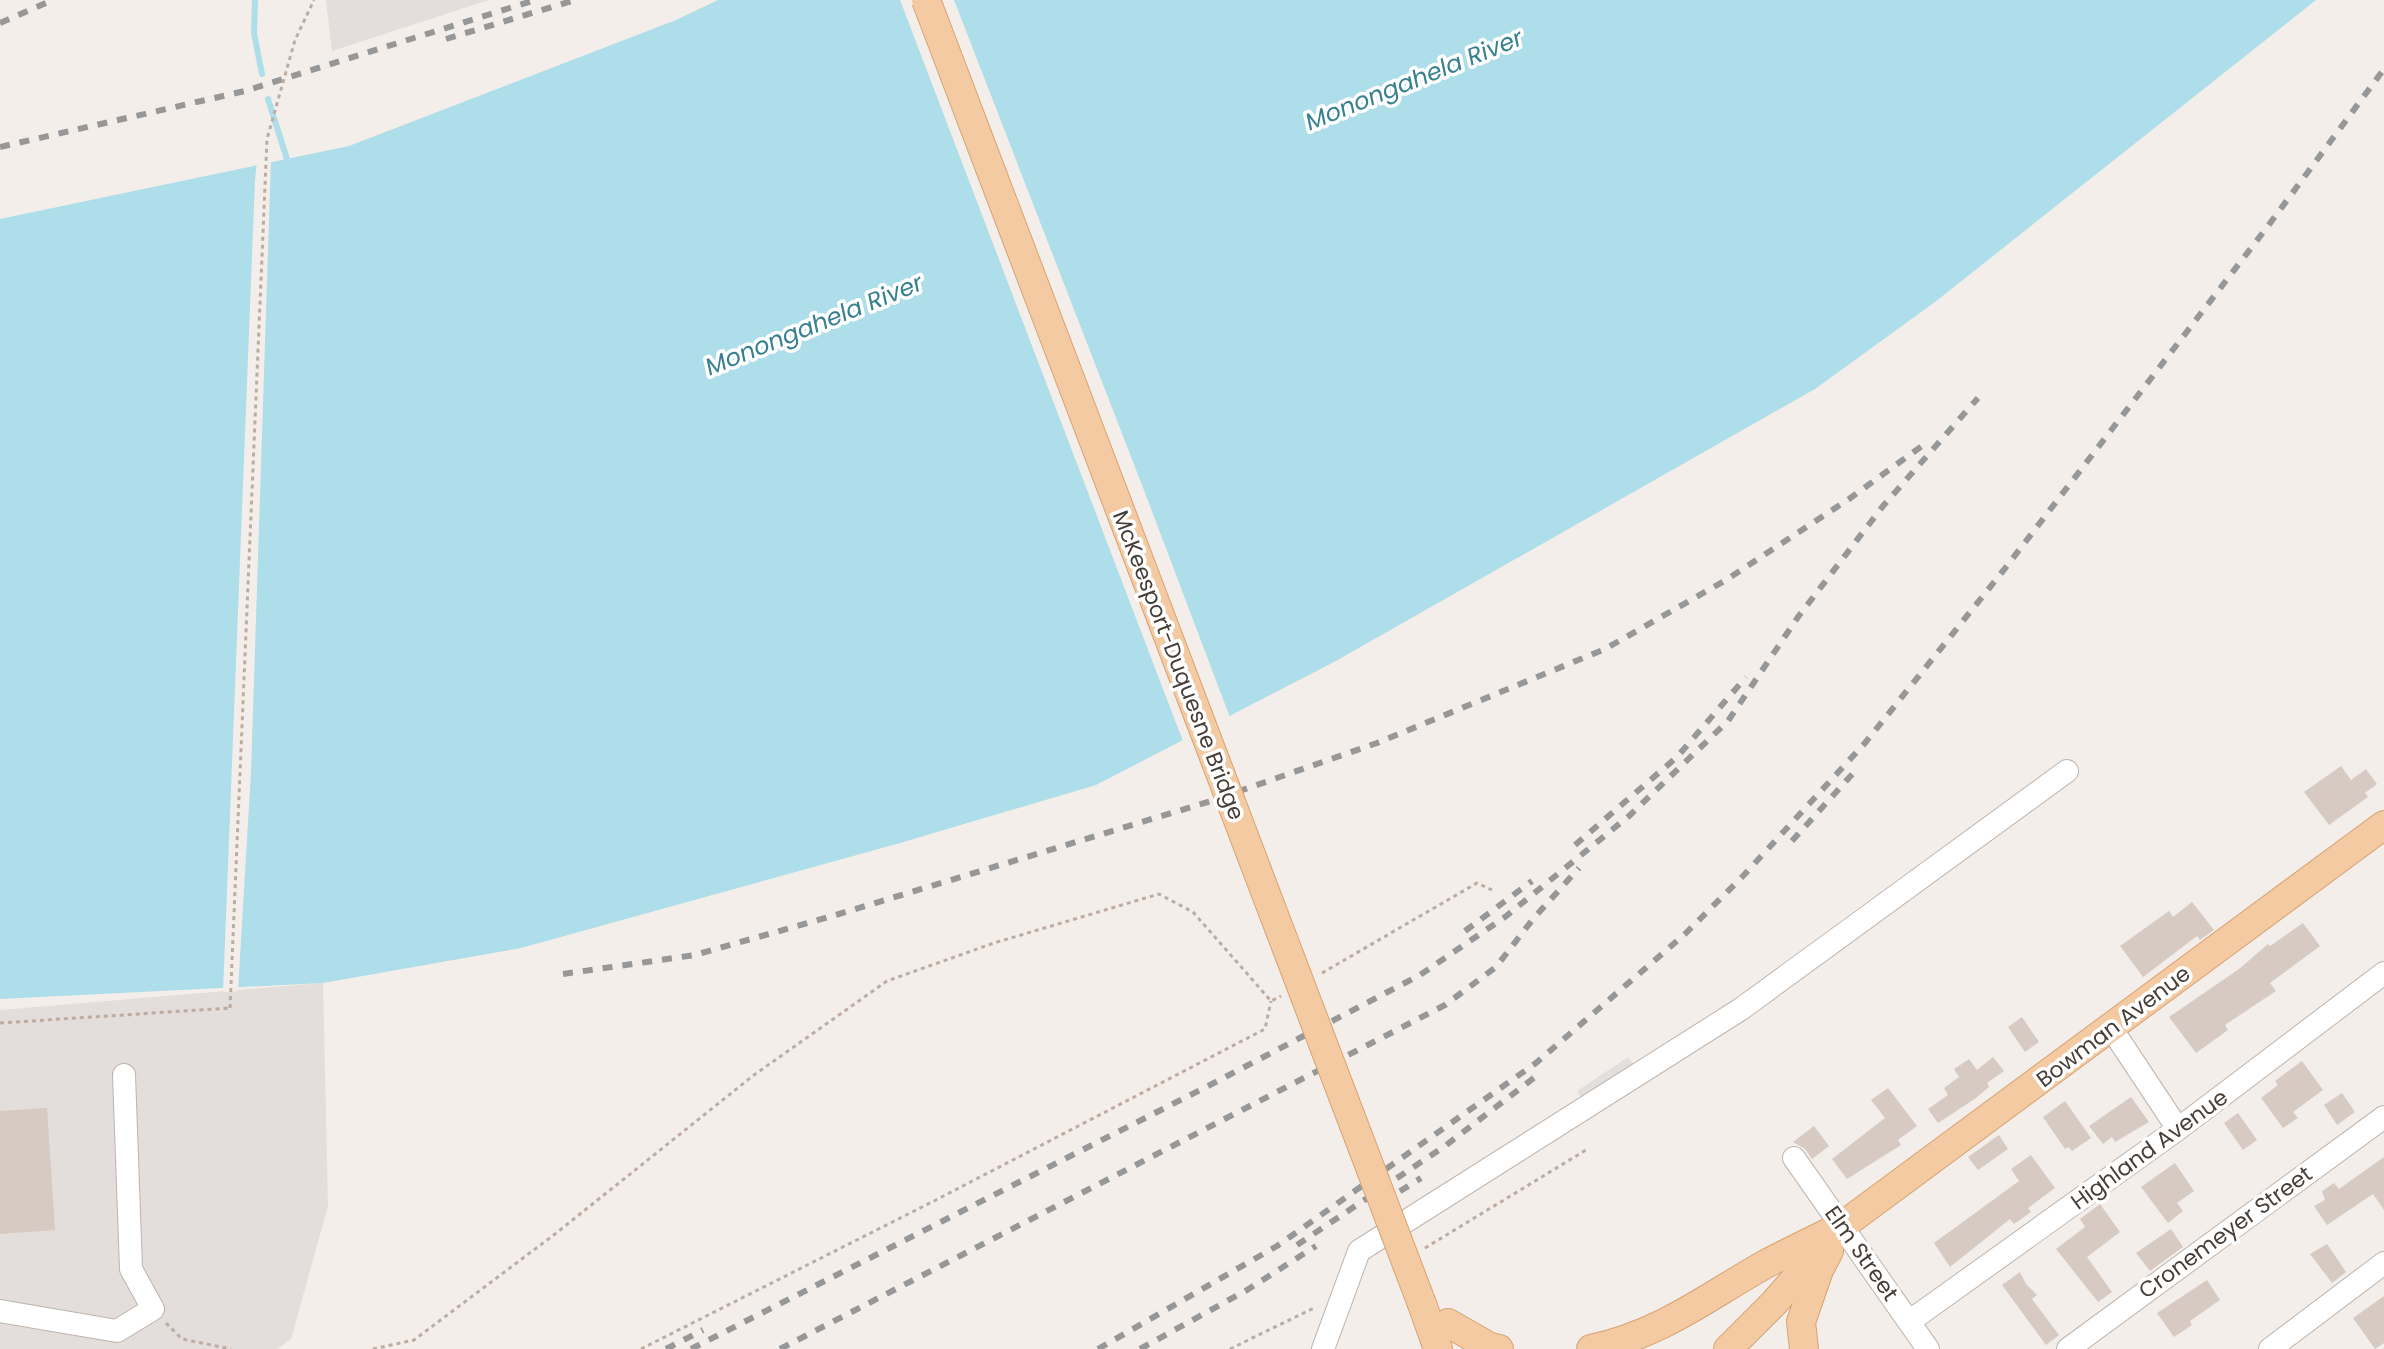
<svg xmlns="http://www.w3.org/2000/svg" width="2384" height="1349" viewBox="0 0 2384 1349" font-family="Poppins,sans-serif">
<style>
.industrial{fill:#e3dddb}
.parking{fill:#e2dfde}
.water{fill:#addee9}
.pier{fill:#f3eeea}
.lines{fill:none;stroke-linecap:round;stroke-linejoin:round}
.stream{stroke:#addee9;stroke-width:6}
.building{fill:#d6cac3}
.minor-casing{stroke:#beb4ad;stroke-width:24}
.major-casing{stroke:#d7a273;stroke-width:30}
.path{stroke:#beaca0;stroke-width:3;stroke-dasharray:4 4;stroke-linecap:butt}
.minor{stroke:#fff;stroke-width:22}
.major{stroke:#f4caa2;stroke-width:28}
.rail{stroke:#979797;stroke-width:6;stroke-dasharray:10 10;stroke-linecap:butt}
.major-bridge-casing{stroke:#d7a273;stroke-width:30;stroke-linecap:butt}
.path-bridge{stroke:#beaca0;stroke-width:3;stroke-dasharray:4 4;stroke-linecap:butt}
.major-bridge{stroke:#f4caa2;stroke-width:28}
.labels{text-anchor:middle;stroke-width:7;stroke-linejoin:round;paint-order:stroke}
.street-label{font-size:22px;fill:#463e38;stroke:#fff}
.water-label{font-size:24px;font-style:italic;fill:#368090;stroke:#fff}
</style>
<rect width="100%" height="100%" fill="#f3eeea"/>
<path class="industrial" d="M326,0h163l-157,51z
M323,983l5,223 -37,133 -14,10h-277v-339z"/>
<path class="parking" d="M1628,1057l10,13 -53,34 -8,-13z"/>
<path class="water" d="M718,0h1598l-381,302 -120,87 -481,273 -238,123 -196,58 -379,105 -198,35 -323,16v-780l349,-73 327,-126z"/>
<path class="pier" d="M900,0h54l188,485 89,235 -47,24z
M271,158l-20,614 -13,219 -15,1 32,-812 2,-19z"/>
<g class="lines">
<path class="stream" d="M255,0l-1,33 8,41
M268,99l19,60"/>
</g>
<path class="building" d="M2341,766l10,14 15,-11 11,15 -12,9 3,4 -39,28 -25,-33z
M2192,902l22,28 -14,10 -3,-4 -54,41 -23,-31 49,-35 4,6z
M2303,923l17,23 -50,37 6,8 -51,34 3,5 -32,23 -27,-36 70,-48 29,-25 2,2z
M2022,1017l17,25 -14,10 -17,-25z
M1993,1057l11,14 -17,12 2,4 -13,11 -38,25 -10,-14 20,-14 -4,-7 15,-11 -5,-8 15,-10 8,11z
M2302,1061l21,29 -30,22 5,6 -15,10 -22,-30 17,-13 -3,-4z
M1888,1088l29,38 -19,14 3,5 -54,34 -15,-20 53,-41 -14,-18z
M2342,1093l13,19 -18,13 -13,-20z
M2131,1097l18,25 -34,20 -3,-5 -9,7 -14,-18z
M2065,1101l26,37 -19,13 -4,-4 -3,2 -22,-32z
M47,1108l8,122 -55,4v-123z
M2238,1113l19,27 -14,10 -19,-27z
M1814,1126l15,20 -17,13 -7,-10 -12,-7z
M1999,1135l9,14 -30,21 -10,-13z
M2031,1155l24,33 -27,20 3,4 -17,12 -4,-5 -60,48 -16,-24 85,-62 -8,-12z
M2384,1157v53l-11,-16 -46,31 -13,-19 11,-6 -3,-9 12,-8 5,6z
M2175,1163l19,28 -17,12 6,8 -15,12 -27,-36z
M2100,1204l20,28 -33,25 25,35 -14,10 -42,-53 29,-22 -5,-8z
M2171,1229l12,18 -33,24 -14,-18z
M2327,1244l19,28 -14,11 -22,-29z
M2020,1272l6,12 11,11 -5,4 27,36 -13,10 -44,-60z
M2207,1280l13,20 -30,21 2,4 -18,12 -17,-24z
M2384,1296v47l-9,6 -22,-31z"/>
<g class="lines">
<defs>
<path id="minor" d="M2111,1028l67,101
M1794,1158l134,191
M0,1311l117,20 36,-22 -22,-40 -7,-194
M1910,1321l268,-192 206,-156
M1323,1349l36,-98 382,-242 326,-238
M2068,1349l316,-232
M2270,1349l114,-86"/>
<path id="major" d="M1422,1304l16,45
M1448,1323l42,24 9,2
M1591,1349c70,-15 113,-50 173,-84 26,-14 52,-26 78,-39l542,-401
M1728,1349l46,-46 57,-65
M1804,1349l-3,-27 18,-52 10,-19"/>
</defs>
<use href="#minor" class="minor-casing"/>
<use href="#major" class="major-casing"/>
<path class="path" d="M1322,973l155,-90 15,7
M0,1023l230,-15
M1425,1248l161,-98
M166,1323l16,16 49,10
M373,1349l41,-9 141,-106 199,-159 133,-94 107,-38 165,-49 34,18 78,89 10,-5
M641,1349l289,-146 335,-174 6,-28
M1230,1349l86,-42"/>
<use href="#minor" class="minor"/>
<use href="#major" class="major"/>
<path class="rail" d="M0,23l53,-23
M446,39l129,-39
M0,147l245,-56 290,-91
M1792,841l64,-71
M1575,845l102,-88 69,-80
M1465,931l67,-50
M563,974l132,-19 144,-41 372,-113 166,-58 228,-94 121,-69 123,-81 77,-56
M1383,1202l38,-24
M1297,1245l148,-99 94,-72
M666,1349l37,-19
M691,1349l519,-264 210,-110 85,-58 124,-101 99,-95 70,-104 85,-111 95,-108
M780,1349l665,-344 51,-38 37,-48 46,-51
M1098,1349l179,-103 259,-183 149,-129 58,-58 122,-133 138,-172 265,-345 116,-157
M1140,1349l107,-59 69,-44"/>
<defs>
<path id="major-bridge" d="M926,0l496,1304"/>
</defs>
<use href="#major-bridge" class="major-bridge-casing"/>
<path class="path-bridge" d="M230,1008l37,-869 28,-99 19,-40"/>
<use href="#major-bridge" class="major-bridge"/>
</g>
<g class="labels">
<g class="street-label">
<text transform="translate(1179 665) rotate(69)" y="8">McKeesport-Duquesne Bridge</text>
<text transform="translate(2113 1026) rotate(-37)" y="8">Bowman Avenue</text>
<text transform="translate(2149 1149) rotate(-36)" y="8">Highland Avenue</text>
<text transform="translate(2225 1232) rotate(-36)" y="8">Cronemeyer Street</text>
<text transform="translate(1862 1253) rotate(55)" y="8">Elm Street</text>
</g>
<g class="water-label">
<text transform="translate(1414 80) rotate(-22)" y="8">Monongahela River</text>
<text transform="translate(814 325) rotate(-22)" y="8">Monongahela River</text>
</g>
</g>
</svg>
